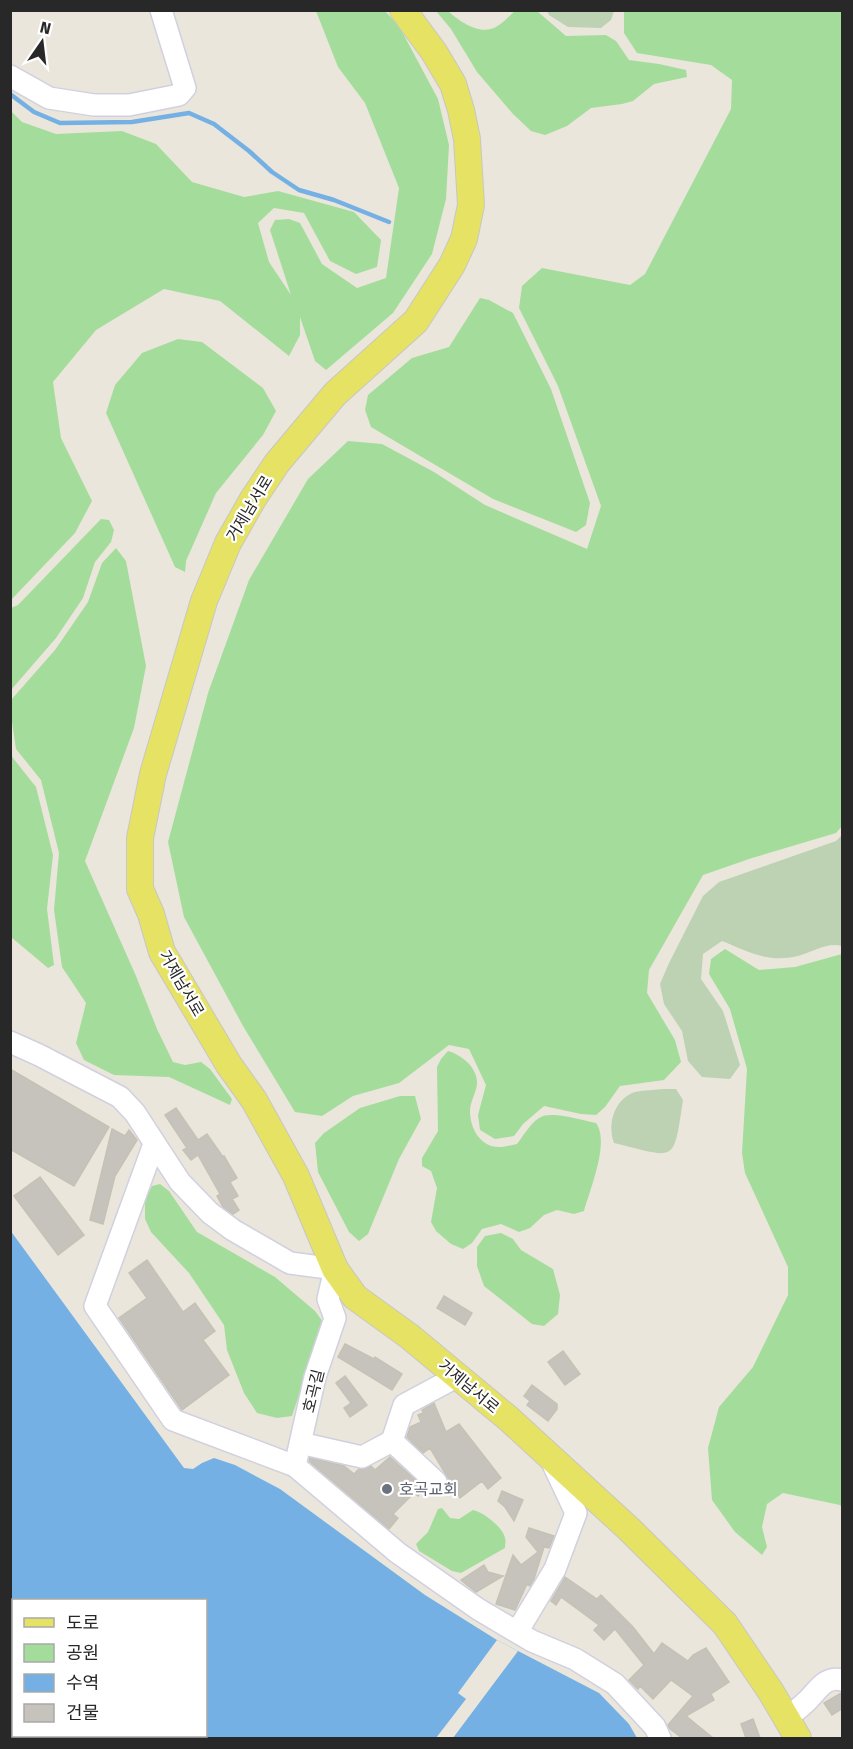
<svg xmlns="http://www.w3.org/2000/svg" width="853" height="1749" viewBox="0 0 853 1749" font-family="'Fira Sans','Noto Sans KR',sans-serif">
<style>
.green{fill:#a4dd9b}
.cemetery{fill:#bcd2b3}
.water{fill:#75b0e5;fill-rule:evenodd}
.pier{fill:#eae6db}
.lines{fill:none;stroke-linecap:round;stroke-linejoin:round}
.stream{stroke:#75b0e5;stroke-width:4.5}
.building{fill:#c5c3bb;stroke:#c5c2b5;stroke-width:1.5}
.minor-casing{stroke:#d1d0e0;stroke-width:24}
.major-casing{stroke:#c7c7c7;stroke-width:28}
.minor{stroke:#fff;stroke-width:21}
.major{stroke:#e5e264;stroke-width:26}
.worship-dot{fill:#6b7280;stroke:#fff;stroke-width:2}
.labels{text-anchor:middle;stroke-width:4.5;stroke-linejoin:round;paint-order:stroke}
.street-label{font-size:16px;fill:#282828;stroke:#fff}
.worship-label{font-size:16px;fill:#5b616d;stroke:#fff;text-anchor:start}
</style>
<rect width="100%" height="100%" fill="#eae6db"/>
<path class="green" d="M316,11h69l14,15 39,73 11,46 -3,54 -14,55 -39,59 -67,57 -11,-9 -15,-44v18l-11,21 -69,-55 -56,-12 -68,41 -43,52 8,56 31,63 -17,32 -64,67v-489l11,11 34,12 66,-3 34,13 36,38 52,15 34,-6 76,21 27,28 -4,27 -21,7 -26,-13 -26,-48 -30,-5 -16,15 11,39 22,33 -21,-65 5,-10 14,-1 11,4 22,41 35,24 29,-10 13,-90 -34,-85 -27,-36z
M436,11h12c11,10 32,25 48,16 7,-4 13,-11 19,-16h22l29,25 40,-1 10,6 13,19 30,4 27,6 1,7 -33,7 -21,17 -11,3 -31,4 -24,18 -22,9 -14,-4 -18,-17 -36,-42 -26,-43z
M624,11h218v815l-6,7 -84,25 -49,17 -54,95 -2,23 28,47 6,22 -17,18 -44,6 -15,21 -9,8 -15,-1 -37,-8 -21,18 -9,12 -19,3 -15,-9 -2,-15 8,-30 -17,-36 -20,-4 -50,38 -46,13 -31,20 -27,-4 -52,-86 -59,-109 -16,-75 40,-149 41,-113 59,-101 40,-38 34,3 52,28 51,33 102,44 14,-43 -43,-120 -39,-78 3,-22 20,-18 88,17 15,-11 86,-165 1,-29 -21,-15 -74,-12 -13,-20z
M480,298l9,2 24,13 38,76 39,114 -4,22 -10,7 -83,-33 -122,-72 -6,-17 3,-15 44,-37 37,-11z
M178,339l24,3 61,46 13,23 -13,24 -47,58 -30,68 -1,11 -10,-5 -69,-154 9,-28 27,-32z
M101,519l8,1 5,10 -3,12 -16,20 -12,36 -27,40 -45,52v-82l7,-3z
M116,548l10,13 20,105 -12,62 -49,133 51,115 21,53 16,33 12,3 16,-3 9,7 22,30 -2,6 -61,-28 -55,-2 -30,-15 -8,-17 10,-40 -24,-36 -8,-57 5,-57 -18,-73 -25,-31 -5,-34v-15l44,-50 33,-48 14,-39z
M10,751l3,7 23,29 17,68 -6,54 7,56 -6,3 -37,-31z
M725,949l34,21 36,-3 47,-13v553l-2,-2 -57,-12 -16,11 -5,23 5,20 -5,8 -27,-23 -23,-32 -4,-52 11,-41 34,-40 35,-72v-28l-43,-94 -3,-20 5,-84 -17,-60 -21,-35 2,-15z
M448,1051c14,4 30,17 29,33 -1,9 -7,18 -7,27 0,17 10,36 29,36 6,0 12,-2 18,-3 7,-9 15,-24 26,-28 15,-4 38,4 53,7 14,19 -6,66 -12,88l-10,3 -17,-4 -13,5 -14,13 -11,4 -18,-8 -19,5 -10,14 -9,6 -12,-5 -15,-13 -5,-9 6,-34 -6,-17 -9,-5v-8l16,-27 -1,-64 4,-8z
M400,1096h15l6,23 -22,40 -31,75 -9,7 -10,-9 -31,-60 -3,-29 9,-10 36,-25z
M160,1184l9,7 28,41 78,45 40,34 8,11 -31,94 -15,2 -20,-5 -13,-20 -17,-43 -3,-25 -35,-52 -38,-41 -6,-13v-19l7,-14z
M501,1233l12,6 8,11 32,19 7,26 -2,19 -14,12 -12,-2 -48,-38 -7,-20v-19l8,-11z
M442,1508l8,10 9,1 14,-9c10,2 30,17 32,28 1,3 0,7 0,10l-44,25 -9,-2 -33,-20 -3,-7 12,-12 10,-23z"/>
<path class="cemetery" d="M547,11h67l-3,9 -10,8 -33,-1 -19,-12z
M842,835v111c-15,-4 -29,6 -44,10 -31,7 -49,-4 -76,-15l-19,13 -2,25 22,32 17,54 -10,14 -28,-2 -14,-16 -6,-30 -18,-27 -4,-20 9,-21 34,-67 16,-14 117,-41z
M664,1089h12l7,11c-10,65 -6,58 -69,43 -7,-18 0,-44 21,-51 9,-2 20,-2 29,-3z"/>
<path class="water" d="M10,1230l174,238 9,1 9,-6 12,-5 21,7 45,24 145,106 72,45 102,53 30,31 8,14h-626zM14,1600h192v136h-192z"/>
<path class="pier" d="M497,1640l21,11 -65,87h-17l30,-39 -8,-6z"/>
<g class="lines">
<path class="stream" d="M10,94l24,18 26,11 72,-1 57,-9 25,11 35,27 23,21 27,18 35,10 55,22"/>
</g>
<path class="building" d="M10,1069l99,58 -35,59 -64,-37z
M176,1108l22,32 9,-6 16,23 1,-1 13,22 -7,4 8,14 -6,3 7,11 -6,4 -10,-7 -6,-11 3,-2 -22,-39 -7,5 -8,-10 4,-2 -22,-33z
M112,1129l13,7 4,-6 8,10 -22,36 -12,48 -13,-4z
M40,1177l44,58 -26,20 -44,-59z
M147,1260l36,52 12,-9 20,28 -12,9 26,35 -47,35 -63,-92 28,-20 -18,-25z
M444,1296l28,17 -7,12 -28,-17z
M345,1344l29,15 1,-2 27,17 -10,16 -54,-33z
M563,1351l17,23 -15,11 -17,-23z
M345,1376l22,29 -17,12 -6,-9 7,-5 -15,-20z
M532,1385l25,19v5l-9,12 -21,-16 3,-4 -6,-5z
M434,1403l12,29 13,-8 42,54 -13,11 -6,-8 -22,17 -30,-50 -7,5 -16,-16 3,-10 11,-5 -3,-7 5,-2 -1,-3z
M390,1457l40,36 -3,3 -5,-5 -4,5 -4,-3 -21,21 5,4 -9,11 -80,-68 1,-3 34,8 10,8 5,-5 12,-3 4,4z
M502,1491l21,9 -9,21 -9,-14 -7,-6z
M529,1528l25,8 -5,12 -5,-1 -10,32 -4,7 -3,-2 -12,26 -19,-6 17,-49 8,10 17,-13 -12,-15z
M484,1565l4,7 15,4 -27,16 -15,-12z
M565,1577l32,22 4,-4 32,32 21,27 8,-11 26,18 5,-6 13,-7 23,34 -18,12 3,6 -28,16 27,22h-31l-13,-10 -1,-3 25,-29 -22,-16 -18,19 -13,-13 -2,3 -9,-9 15,-15 -29,-36 -11,11 -10,-10 5,-5 -38,-28 -5,8 -5,-4z
M843,1692v16l-11,7 -8,-12z
M753,1719l7,19h-14l-5,-14z"/>
<g class="lines">
<defs>
<path id="minor" d="M10,76l39,22 45,7h35l50,-10 6,-7 -24,-78
M10,1042l29,13 81,42 15,16 45,69 30,31 23,17 57,33 45,6 -7,30 7,19 -20,59 -20,89 103,87 80,56 54,32 43,18 40,25 40,43 5,11
M154,1144l-59,162 78,114 122,46
M392,1441l12,-36 54,-29
M300,1443l62,14 30,-16 44,41
M517,1632l38,-63 21,-56 -25,-53
M786,1719c7,-6 15,-12 22,-19 10,-10 17,-24 34,-20"/>
<path id="major" d="M403,10l31,42 19,32 8,26 6,29 4,66 -7,34 -12,26 -36,56 -81,73 -58,69 -24,36 -25,44 -24,58 -51,173 -13,64v51l11,25 11,38 67,113 25,35 42,76 39,93 20,28 54,39 100,83 120,110 96,95 46,68 27,46"/>
</defs>
<use href="#minor" class="minor-casing"/>
<use href="#major" class="major-casing"/>
<use href="#minor" class="minor"/>
<use href="#major" class="major"/>
</g>
<circle class="worship-dot" cx="387" cy="1489" r="6"/>
<g class="labels">
<g class="street-label">
<text transform="translate(249 508) rotate(-59)" y="6">거제남서로</text>
<text transform="translate(182 983) rotate(60)" y="6">거제남서로</text>
<text transform="translate(469 1386) rotate(40)" y="6">거제남서로</text>
<text transform="translate(313 1391) rotate(-76)" y="6">호곡길</text>
</g>
<g class="worship-label">
<text x="399" y="1495">호곡교회</text>
</g>
</g>
<rect width="853" height="1749" fill="none" stroke="#282828" stroke-width="24"/>
<rect x="12" y="1599" width="195" height="138" fill="#ffffff" stroke="#a9a9a9" stroke-width="1.5"/>
<rect x="24" y="1618" width="30" height="9" fill="#e5e264" stroke="#a9a9a9" stroke-width="1.5"/>
<text x="66" y="1629" font-size="18" fill="#282828">도로</text>
<rect x="24" y="1644" width="30" height="18" fill="#a4dd9b" stroke="#a9a9a9" stroke-width="1.5"/>
<text x="66" y="1659" font-size="18" fill="#282828">공원</text>
<rect x="24" y="1674" width="30" height="18" fill="#75b0e5" stroke="#a9a9a9" stroke-width="1.5"/>
<text x="66" y="1689" font-size="18" fill="#282828">수역</text>
<rect x="24" y="1704" width="30" height="18" fill="#c5c3bb" stroke="#a9a9a9" stroke-width="1.5"/>
<text x="66" y="1719" font-size="18" fill="#282828">건물</text>
<g transform="translate(42 42) rotate(14)" stroke="#ffffff" stroke-width="4.5" paint-order="stroke">
<path d="M0-4.5L10 22L0 15L-10 22Z" fill="#282828"/>
<text y="-9" font-size="16" font-weight="bold" text-anchor="middle" fill="#282828">N</text>
</g>
</svg>
